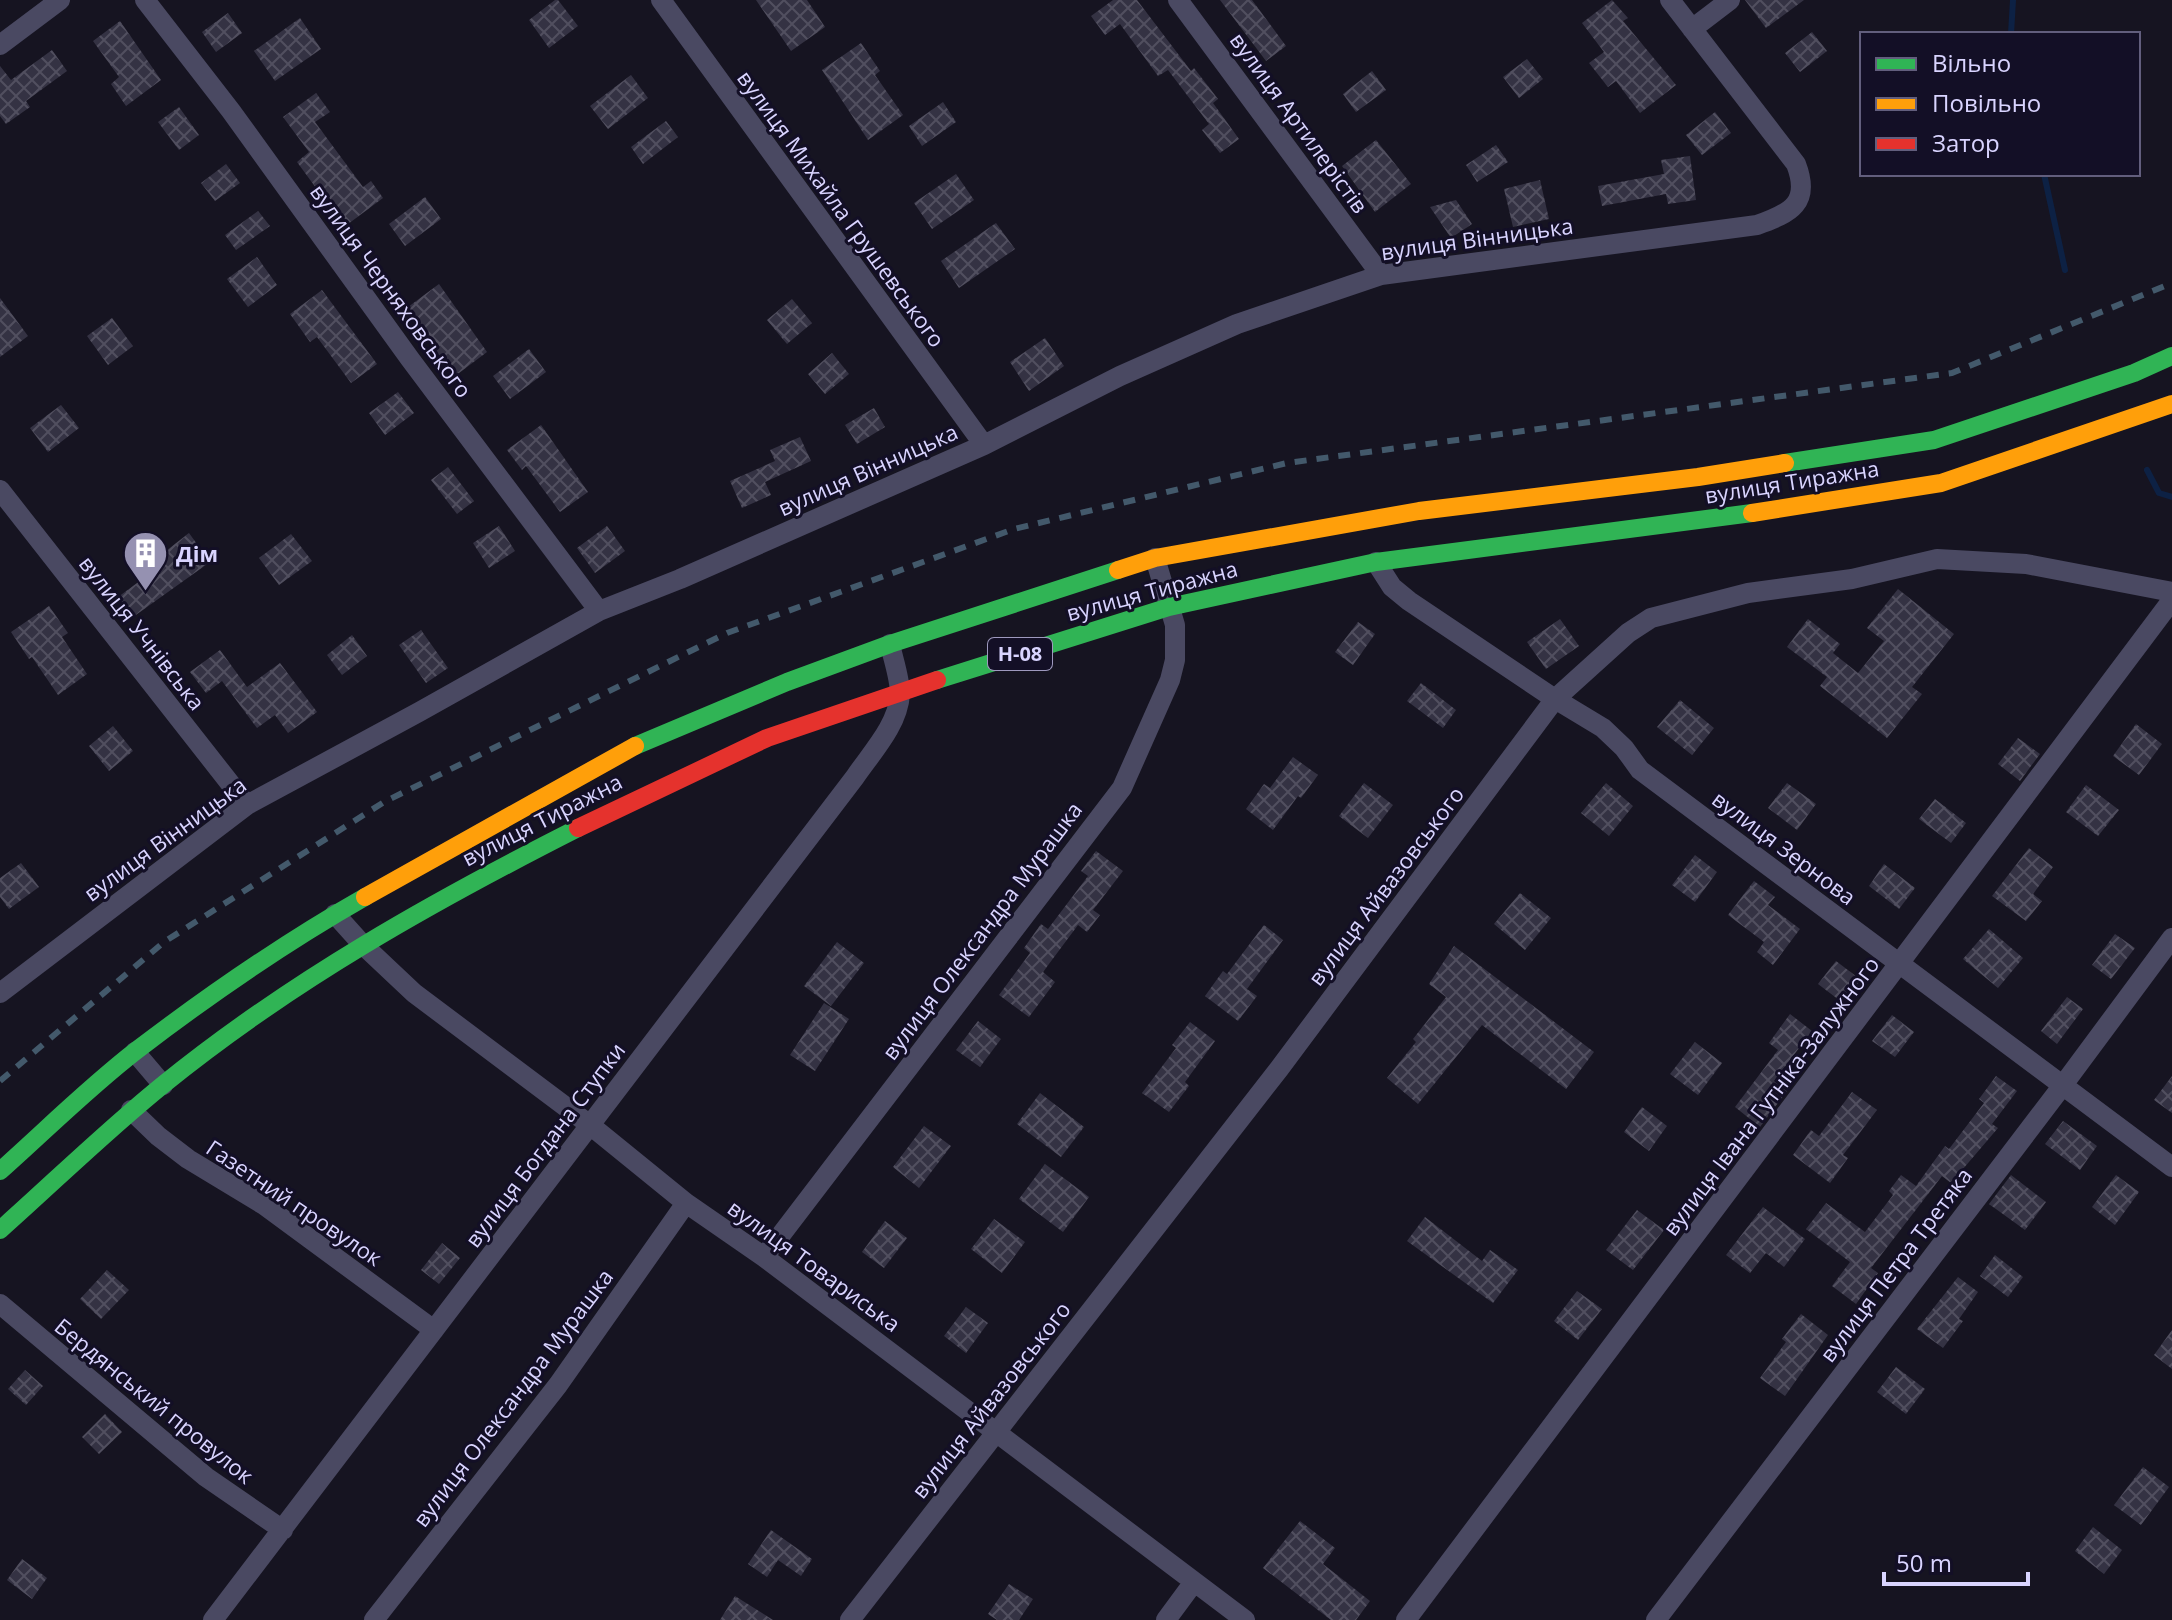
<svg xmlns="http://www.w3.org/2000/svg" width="2172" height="1620" viewBox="0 0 2172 1620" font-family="'Open Sans',sans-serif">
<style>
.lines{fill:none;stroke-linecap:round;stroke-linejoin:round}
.stream{stroke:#0d2144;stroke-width:6}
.building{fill:url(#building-cross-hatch)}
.street{stroke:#4a4962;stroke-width:20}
.fast{stroke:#30b455;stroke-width:18}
.slow{stroke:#ff9f0a;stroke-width:18}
.jam{stroke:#e5322d;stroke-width:18}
.rail{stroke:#43596b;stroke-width:6;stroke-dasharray:12 10;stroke-linecap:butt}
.labels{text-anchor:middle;stroke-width:6;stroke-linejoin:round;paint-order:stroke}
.shield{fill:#130f26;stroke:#9e99be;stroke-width:2}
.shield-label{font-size:20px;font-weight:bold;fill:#d9d4ff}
.street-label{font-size:22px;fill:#d9d4ff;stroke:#130f26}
.poi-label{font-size:22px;font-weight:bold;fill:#d9d4ff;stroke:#130f26;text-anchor:start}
</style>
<defs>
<pattern id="building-cross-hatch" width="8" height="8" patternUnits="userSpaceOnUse" patternTransform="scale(2)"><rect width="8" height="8" fill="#343243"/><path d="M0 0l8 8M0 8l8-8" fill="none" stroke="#514f5f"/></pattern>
</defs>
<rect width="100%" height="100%" fill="#161421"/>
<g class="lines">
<path class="stream" d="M2011,34l2,-34
M2044,174l21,96
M2147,470l12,23 13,4"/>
</g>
<path class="building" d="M555,0h3l20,26 -29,22 -20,-28z
M756,0h51l18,27 -34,24z
M1113,0h24l54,71 3,-3 24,31 -5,4 26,36 -19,14 -18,-23 7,-6 -41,-54 -10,6 -38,-52 -15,11 -14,-19z
M1220,0h32l34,46 -20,15z
M1612,0l16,18 -5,3 53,64 -36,28 -24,-32 -8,6 -19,-24 15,-11 -22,-29z
M1745,0h59l-38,28z
M228,13l14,20 -26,19 -14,-20z
M300,18l21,31 -46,32 -21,-30z
M120,21l41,59 -35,26 -15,-22 8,-7 -26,-36z
M1812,32l15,19 -27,21 -15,-19z
M861,43l19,28 -5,4 28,40 -35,25 -46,-70z
M52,50l15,21 -41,30 4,6 -24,17 -6,-8v-50l11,14z
M1527,59l16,20 -24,19 -16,-21z
M1372,71l14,19 -30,22 -13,-18z
M631,75l17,23 -40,31 -18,-23z
M316,93l14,19 -15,10 48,65 8,-6 12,17 -35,26 -25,-35 -4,3 -22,-30 12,-10 -26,-35z
M943,102l13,20 -34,24 -13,-20z
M179,107l20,28 -20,15 -21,-28z
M1715,112l16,21 -29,22 -16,-20z
M666,121l12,16 -35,27 -12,-17z
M1376,140l35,44 -36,28 -33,-46z
M1496,145l12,17 -31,20 -11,-17z
M1690,156l6,44 -28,4 -2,-10 -64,12 -4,-20 66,-12 -3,-14z
M226,164l14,19 -25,18 -14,-18z
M956,174l18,26 -42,29 -18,-26z
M1540,180l9,39 -36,8 -9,-38z
M425,197l16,22 -36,27 -16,-22z
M1456,200l16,24 -21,14 -21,-31z
M258,211l12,15 -34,24 -11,-15z
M996,223l19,26 -56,39 -18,-27z
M257,257l20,28 -29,22 -21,-28z
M439,284l48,68 -32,24 -51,-66z
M322,290l55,74 -26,19 -34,-46 -7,5 -20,-28z
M0,298l28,38 -28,21z
M792,299l20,24 -25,21 -20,-24z
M112,318l21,28 -25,19 -21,-29z
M1045,338l19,28 -35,25 -19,-29z
M529,349l17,23 -36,27 -17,-23z
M832,353l17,21 -24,20 -17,-20z
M398,392l16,21 -29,22 -16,-22z
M61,405l18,23 -31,24 -18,-24z
M874,408l11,19 -28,17 -12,-19z
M541,425l47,67 -28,20 -34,-46 -4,4 -15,-20z
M800,437l11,24 -46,21 6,13 -29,13 -12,-27 45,-20 -5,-11z
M448,467l26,34 -17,13 -26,-34z
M499,526l16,25 -26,17 -16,-25z
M607,526l18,25 -30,22 -18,-25z
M189,533l21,29 -77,55 -15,-20 49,-36 -5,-7z
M291,534l21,27 -33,24 -20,-27z
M1898,589l56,45 -42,53 10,7 -35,44 -67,-52 7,-9 -40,-30 21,-28 32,25 -7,9 25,20 26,-32 -17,-13z
M49,606l19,27 -6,4 25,37 -29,21 -26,-38 -3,2 -18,-27z
M1560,619l19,27 -33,23 -19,-27z
M1358,622l17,12 -22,31 -18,-13z
M421,630l27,38 -22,15 -27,-38z
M352,635l15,21 -25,19 -15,-20z
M220,650l27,37 33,-24 37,49 -29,21 -13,-18 -18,13 -35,-47 -16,12 -16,-21z
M1421,683l35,27 -13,18 -36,-27z
M1680,700l34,28 -22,27 -35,-28z
M2136,724l26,20 -23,31 -26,-19z
M113,726l20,25 -24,20 -20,-25z
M2018,738l22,16 -20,27 -22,-17z
M1293,757l25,18 -17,23 -3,-2 -25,34 -27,-21 18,-25 6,4z
M1364,783l29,22 -25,33 -29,-22z
M1606,783l27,23 -24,30 -28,-23z
M1787,783l29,21 -19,26 -29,-22z
M2086,785l33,25 -21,26 -32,-24z
M1935,799l31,24 -15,20 -32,-24z
M2029,848l24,19 -20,27 9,7 -16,20 -34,-25z
M1096,851l27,20 -30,39 7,5 -13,17 -9,-7 -35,47 12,10 -26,35 -30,-22 31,-42 -6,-5 17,-24 7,5 40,-53 -7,-5z
M1695,855l22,17 -22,30 -23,-17z
M21,863l18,24 -30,22 -9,-12v-19z
M1884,864l31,24 -16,21 -30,-23z
M1754,881l21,16 -7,8 32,24 -27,36 -16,-13 7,-10 -36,-27z
M1520,893l31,25 -26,32 -31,-26z
M1264,925l19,15 -36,49 10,7 -19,25 -33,-25 18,-25 4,3z
M1989,929l34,29 -25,30 -35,-29z
M2115,934l20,14 -24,31 -19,-14z
M837,942l27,21 -33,43 -27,-20z
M1454,946l140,106 -28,37 -84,-64 -64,79 -31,-26 29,-36 -3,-3 33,-42 -17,-13z
M1836,961l25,19 -18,23 -25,-19z
M2067,997l16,12 -26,35 -16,-13z
M824,1003l25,16 -34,52 -25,-16z
M1790,1014l22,17 -38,50 13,10 -27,36 -25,-20 43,-57 -9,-7z
M1892,1015l22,17 -19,25 -23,-16z
M978,1021l23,18 -21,28 -24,-17z
M1190,1022l25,19 -30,41 4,4 -20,26 -27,-19 34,-45 -4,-3z
M1695,1042l27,21 -24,32 -28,-21z
M1996,1076l21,15 -25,33 6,4 -47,55 -9,-7 -71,92 7,5 -22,31 -24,-18 18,-24 -44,-33 20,-26 39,29 28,-37 -4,-4 12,-16 15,11 29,-40 4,3 35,-46 -5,-4z
M2172,1076v37l-18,-13z
M1852,1092l25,18 -34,45 5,3 -18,25 -37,-28 18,-25 8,6z
M1040,1093l44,34 -23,30 -44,-33z
M1642,1107l25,19 -18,25 -25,-19z
M2063,1121l34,25 -17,24 -35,-26z
M924,1126l27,20 -32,42 -26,-21z
M1045,1164l44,33 -26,35 -44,-33z
M2011,1175l35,27 -21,28 -36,-26z
M2116,1175l23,17 -24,33 -23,-18z
M1763,1207l42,32 -21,28 -18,-14 -16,20 -24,-18z
M1637,1210l27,20 -31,40 -27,-20z
M1425,1217l57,44 8,-11 28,20 -25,33 -86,-62z
M994,1219l31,23 -23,31 -31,-24z
M885,1221l22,17 -23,30 -22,-16z
M442,1243l18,15 -21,26 -18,-14z
M1995,1255l28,22 -15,20 -28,-21z
M107,1270l22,20 -28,29 -21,-20z
M1958,1277l20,15 -19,27 4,2 -20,27 -26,-19z
M1577,1291l25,18 -24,31 -24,-19z
M966,1307l22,16 -22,30 -22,-17z
M1801,1314l27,21 -43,61 -25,-18 26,-36 -4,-3z
M2172,1330v39l-18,-14z
M1896,1367l29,22 -19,25 -29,-22z
M25,1370l18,16 -17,19 -18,-16z
M105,1414l17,18 -23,22 -17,-17z
M2143,1467l26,20 -28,38 -27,-20z
M1300,1521l35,27 -12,16 47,37 -14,19h-25l-68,-52z
M2093,1527l29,23 -18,24 -29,-23z
M771,1530l41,29 -11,17 -23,-16 -11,17 -19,-13z
M22,1559l25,19 -15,21 -25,-19z
M1009,1584l24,15 -14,21h-22l-9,-6z
M735,1596l38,24h-53z"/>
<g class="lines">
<path class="street" d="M145,0l86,111 179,248 189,252
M661,0l323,445
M1178,0l203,275
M1692,29l38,-29
M0,45l60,-45
M0,490l247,315
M1376,562l16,25 17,14 146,98 48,29 21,20 16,22 532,397
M335,914l27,30 52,49 176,132 96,78 78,54 481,363
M0,993l247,-188 172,-93 180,-101 81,-32 304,-134 136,-69 117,-52 144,-49 376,-50c34,-12 54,-22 39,-61l-126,-164
M135,1052l28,33
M131,1110l27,26 30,23 76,46 170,125
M764,1257l358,-469 48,-108 5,-20v-35l-20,-67
M0,1304l206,173 77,53
M213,1620l642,-843c17,-25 43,-52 45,-83 0,-16 -7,-35 -10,-50
M374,1620l184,-235 128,-182
M850,1620l429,-551 276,-370 73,-66 23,-15 97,-25 104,-14 85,-20 89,5 146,28
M1166,1620l28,-38
M1406,1620l766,-1020
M1656,1620l407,-535 109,-147"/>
<path class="fast" d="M1785,463l149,-23 200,-67 38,-17
M937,680l232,-73 207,-45 376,-49
M635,746l152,-64 103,-38 228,-74
M0,1171c45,-40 89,-84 137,-121 72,-55 149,-108 228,-153
M0,1230c54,-48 107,-100 164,-146 127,-103 268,-182 414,-256"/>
<path class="slow" d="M1752,513l189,-30 231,-79
M1118,570l37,-12 264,-47 279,-34 87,-14
M365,897l270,-151"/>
<path class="jam" d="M578,828l189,-90 170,-58"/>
<path class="rail" d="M0,1081l164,-139 220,-140 343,-169 287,-104 273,-66 665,-90 220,-90"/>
</g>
<defs>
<symbol id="building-pin" viewBox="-11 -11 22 30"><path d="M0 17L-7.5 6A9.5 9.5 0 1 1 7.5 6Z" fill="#9591b1" stroke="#130f26"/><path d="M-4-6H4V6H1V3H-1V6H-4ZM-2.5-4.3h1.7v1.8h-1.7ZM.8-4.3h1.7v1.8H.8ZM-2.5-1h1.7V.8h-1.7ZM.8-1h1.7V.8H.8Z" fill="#fff"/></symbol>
</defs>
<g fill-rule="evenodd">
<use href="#building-pin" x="120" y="528" width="51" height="69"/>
</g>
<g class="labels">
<rect class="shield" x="988" y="638" width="64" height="32" rx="6"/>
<g class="shield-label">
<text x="1020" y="661">Н-08</text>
</g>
<g class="street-label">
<text transform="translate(1299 123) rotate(54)" y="8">вулиця Артилерістів</text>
<text transform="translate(841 209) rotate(54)" y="8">вулиця Михайла Грушевського</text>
<text transform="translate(1477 239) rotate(-8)" y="8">вулиця Вінницька</text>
<text transform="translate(391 291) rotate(54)" y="8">вулиця Черняховського</text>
<text transform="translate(868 470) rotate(-24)" y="8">вулиця Вінницька</text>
<text transform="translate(1792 482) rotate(-9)" y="8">вулиця Тиражна</text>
<text transform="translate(1152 591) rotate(-15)" y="8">вулиця Тиражна</text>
<text transform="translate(142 633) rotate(52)" y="8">вулиця Учнівська</text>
<text transform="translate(542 820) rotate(-27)" y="8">вулиця Тиражна</text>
<text transform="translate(165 839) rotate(-36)" y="8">вулиця Вінницька</text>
<text transform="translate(1784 848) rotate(37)" y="8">вулиця Зернова</text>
<text transform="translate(1386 886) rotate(-53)" y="8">вулиця Айвазовського</text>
<text transform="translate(982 931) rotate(-53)" y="8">вулиця Олександра Мурашка</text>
<text transform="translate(1771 1096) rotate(-53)" y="8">вулиця Івана Гутніка-Залужного</text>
<text transform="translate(545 1145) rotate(-53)" y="8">вулиця Богдана Ступки</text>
<text transform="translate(294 1203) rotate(34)" y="8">Газетний провулок</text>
<text transform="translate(1896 1265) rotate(-53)" y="8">вулиця Петра Третяка</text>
<text transform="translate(814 1266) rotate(36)" y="8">вулиця Товариська</text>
<text transform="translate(513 1398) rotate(-53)" y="8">вулиця Олександра Мурашка</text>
<text transform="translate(991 1400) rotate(-52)" y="8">вулиця Айвазовського</text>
<text transform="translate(154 1401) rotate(39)" y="8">Бердянський провулок</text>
</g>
<g class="poi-label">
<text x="176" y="562">Дім</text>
</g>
</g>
<rect x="1860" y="32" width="280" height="144" fill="#130f26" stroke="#625e7d" stroke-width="2"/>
<rect x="1876" y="58" width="40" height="12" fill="#30b455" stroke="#625e7d" stroke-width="2"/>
<text x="1932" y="72" font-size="24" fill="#d9d4ff">Вільно</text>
<rect x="1876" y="98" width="40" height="12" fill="#ff9f0a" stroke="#625e7d" stroke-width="2"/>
<text x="1932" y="112" font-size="24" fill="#d9d4ff">Повільно</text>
<rect x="1876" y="138" width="40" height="12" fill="#e5322d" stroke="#625e7d" stroke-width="2"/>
<text x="1932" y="152" font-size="24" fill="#d9d4ff">Затор</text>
<path d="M1884 1572v12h144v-12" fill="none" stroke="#d9d4ff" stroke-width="4"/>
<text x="1896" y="1572" font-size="24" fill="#d9d4ff" stroke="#130f26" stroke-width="6" paint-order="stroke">50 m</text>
</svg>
